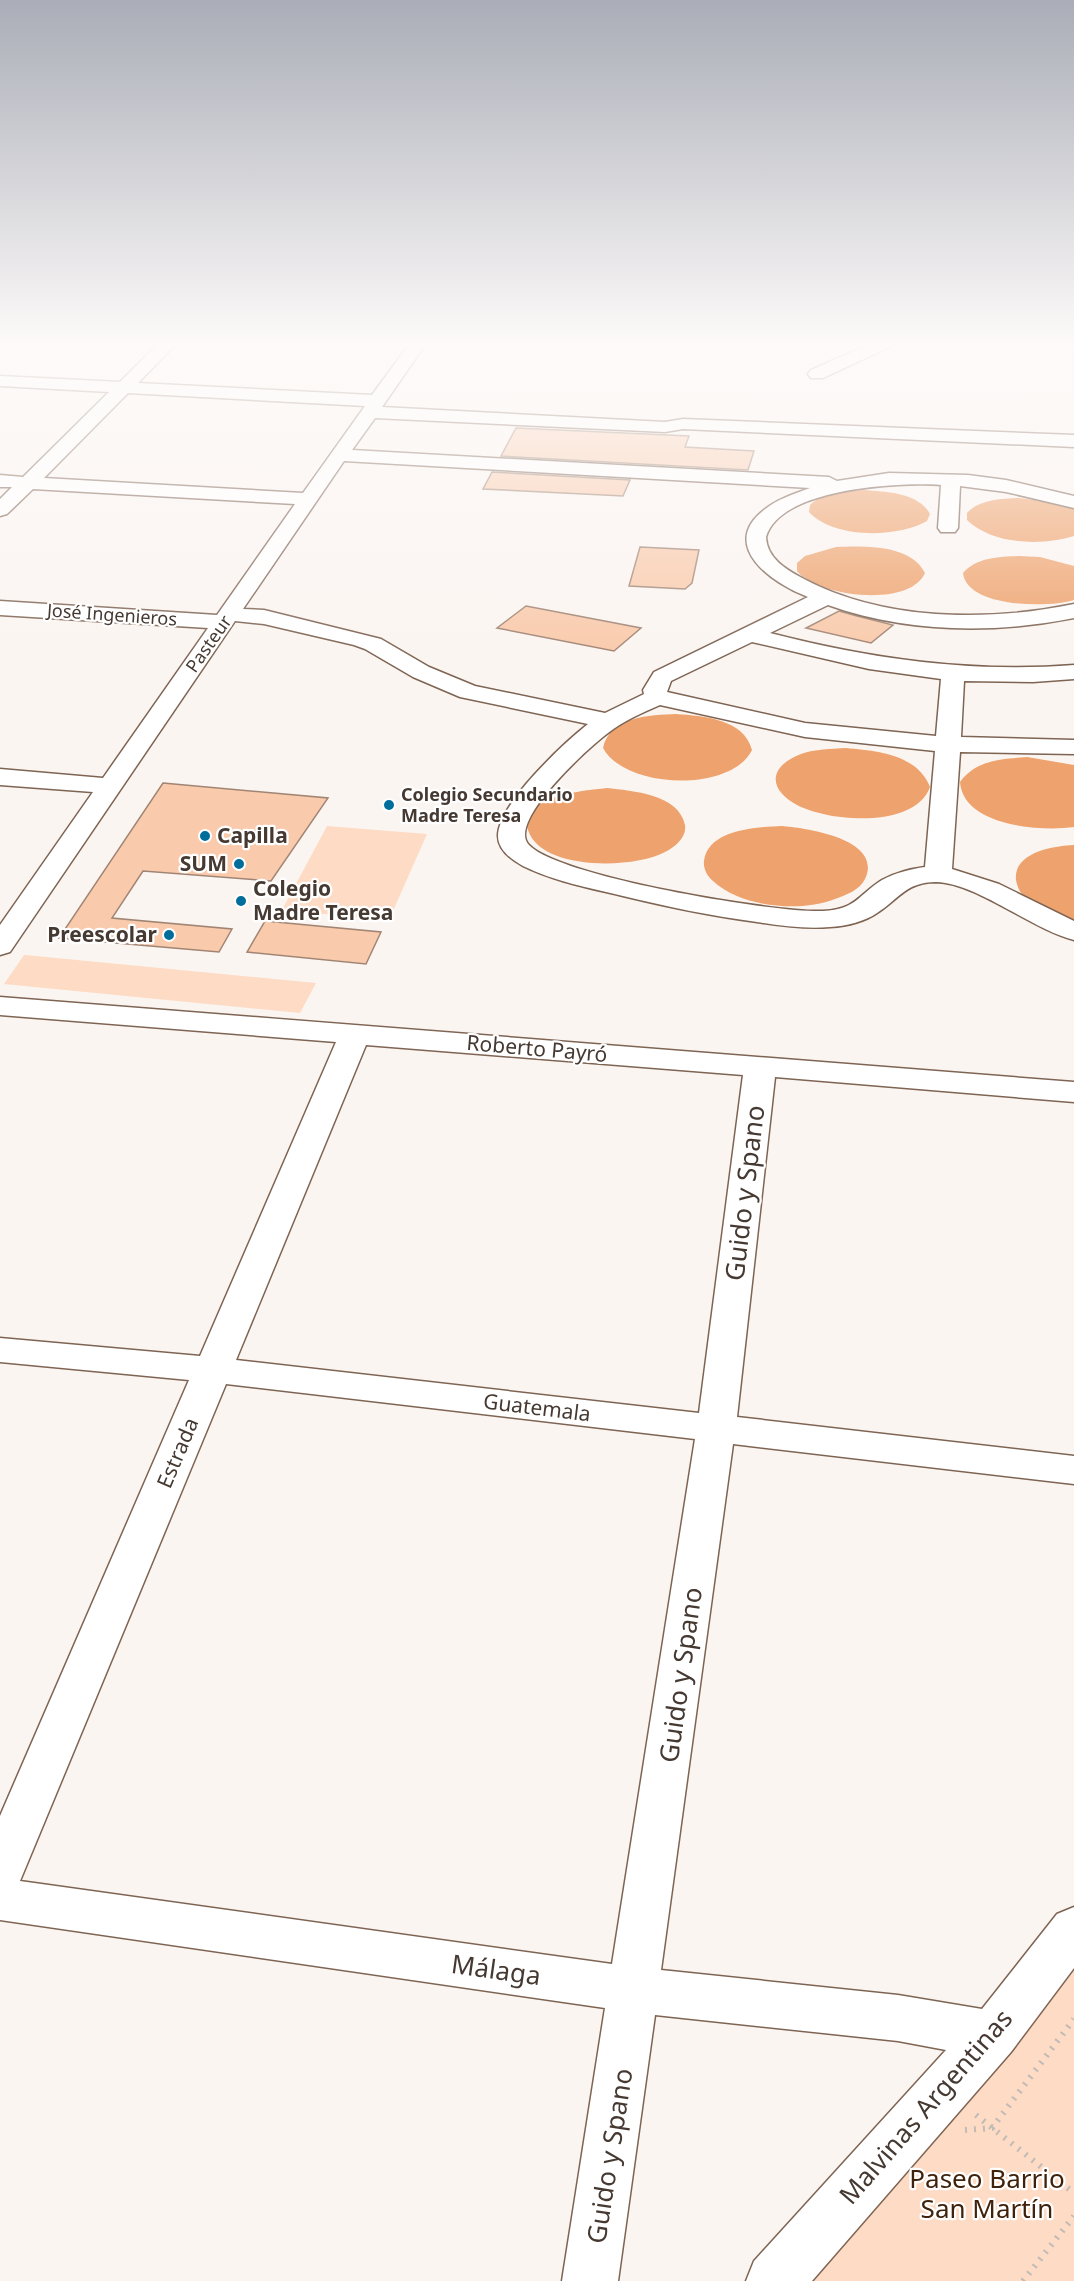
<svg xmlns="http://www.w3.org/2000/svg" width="1074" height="2281" viewBox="0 0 1074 2281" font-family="'Noto Sans',sans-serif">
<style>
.green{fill:#fddbc5}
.water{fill:#eea36e}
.building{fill:#f9caab;stroke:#a18574;stroke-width:1.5}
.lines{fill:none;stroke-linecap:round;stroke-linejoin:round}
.minor-casing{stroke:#7e6453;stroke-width:3}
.path{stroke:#c2bab5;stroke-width:6;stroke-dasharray:2 7;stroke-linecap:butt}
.minor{fill:#fff;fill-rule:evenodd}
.poi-dot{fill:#006d9a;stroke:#fff;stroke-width:2}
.labels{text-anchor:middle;stroke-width:4.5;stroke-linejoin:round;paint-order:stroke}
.far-street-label{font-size:18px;fill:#453932;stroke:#fff}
.far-poi-label{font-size:18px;font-weight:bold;fill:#453932;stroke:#fff;text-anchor:start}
.poi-label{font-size:21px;font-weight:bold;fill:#453932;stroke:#fff;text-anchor:start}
.street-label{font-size:21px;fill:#453932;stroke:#fff}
.near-street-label{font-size:26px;fill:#453932;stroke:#fff}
.near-park-label{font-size:26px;fill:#40220b;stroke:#fff}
</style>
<rect width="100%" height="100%" fill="#fbf5f1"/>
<path class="green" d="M327,826l100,8 -38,86 -107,-10z
M24,955h1l291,28 -16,30 -296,-29z
M1074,1945v336h-278z"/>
<path class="water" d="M864,490c22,2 54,2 66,24l-3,7c-30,17 -93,18 -118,-9l1,-7c14,-14 35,-14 54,-15z
M1019,498l39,5 16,6v27c-32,10 -81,9 -107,-16v-7c13,-14 34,-14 52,-15z
M836,547c27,-1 75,-3 89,26 -15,35 -107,24 -128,-2v-8l8,-7z
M1019,556l21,1 34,9v34c-25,8 -107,8 -111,-27 14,-16 36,-16 56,-17z
M676,714c28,2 68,5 76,36 -21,43 -127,39 -149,-2 7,-32 47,-33 73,-34z
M846,748c31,3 71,6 84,39 -15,42 -101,35 -133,18 -30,-16 -28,-39 4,-51 14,-5 30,-5 45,-6z
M1027,757l47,8v62c-33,5 -111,-1 -114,-45 16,-22 41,-23 67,-25z
M607,788c25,3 72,6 78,37 2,12 -10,22 -20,27 -31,17 -124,19 -137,-22 -11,-34 60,-40 79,-42z
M782,826c24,2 102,13 83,53 -5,11 -19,16 -30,20 -36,14 -94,8 -122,-18 -6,-5 -10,-13 -9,-20 4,-32 54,-34 78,-35z
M1074,845v76c-14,-6 -35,-12 -47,-22 -6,-4 -10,-12 -11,-19 -3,-28 38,-34 58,-35z"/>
<path class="building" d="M516,428l173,8 -4,11 69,4 -6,19 -247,-14z
M492,472l138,8 -7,16 -140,-7z
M640,547l59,3 -7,33 -7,6 -56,-3z
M526,606l115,22 -27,23 -117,-23z
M839,611l18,5 36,9 -22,18 -65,-15z
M163,783l165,15 -57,83 -128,-10 -31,47 120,11 -13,23 -160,-14z
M265,921l116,11 -15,32 -119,-12z"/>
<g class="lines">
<defs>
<path id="minor" d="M160,342h18l-40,41 234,12 39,-53h16l-45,65 283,15 18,-3 391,16v12l-391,-18 -18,3 -290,-14 -23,32 477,27 8,4 52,-8 79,2 38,5 68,16v12l-68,-16 -46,-6 -2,42 -3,4h-14l-3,-4 3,-43c-41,-3 -161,3 -175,52 1,22 21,33 38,42 80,42 183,43 270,25v14c-80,16 -168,15 -246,-13l-58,28c101,26 200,40 304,32v14l-41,3 -69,-1 -3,56 113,3v14l-114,-2 -8,117 47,15 75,37v19c-43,-11 -97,-57 -138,-58 -30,0 -37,17 -59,31 -13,9 -31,13 -47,14 -24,2 -49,-1 -73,-5 -45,-6 -89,-15 -134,-26 -33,-8 -70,-15 -100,-30 -11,-6 -25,-16 -25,-30 0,-32 66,-93 90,-112l-128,-27 -47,-20 -48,-28 -11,-4 -90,-21 -29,-3 -225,331 -10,3v-30l93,-133 -93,-7v-16l103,9 105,-150 -208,-13v-14l217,14 78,-111 -262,-15 -26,25 -7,2v-17l12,-12h-12v-12l23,2 86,-85 -109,-6v-10l120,6zM128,393l237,13 -62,87 -259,-15zM344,461l466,27c-16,6 -33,11 -46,22 -46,36 9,74 44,87l-154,75 -11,18 1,4 -39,19 -130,-27 -46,-19 -48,-28 -117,-29 -21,-1zM752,642l117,27 72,10 -5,57 -131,-13 -138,-31 4,-11zM660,705l145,32 130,14 -10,116c-15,2 -30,6 -43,13 -24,15 -25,29 -59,31 -48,2 -264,-34 -294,-66 -23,-23 61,-99 79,-112 15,-12 34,-20 52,-28z
M874,342h22l-2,3 -71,33h-12l-3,-4 3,-4z
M0,997l1074,85v20l-299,-25 -38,340 337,39v28l-341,-40 -72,526 237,25 84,14 75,-95 17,-7v61l-63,84 -199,229h-66l8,-20 192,-211 -48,-9 -243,-26 -37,266h-56l43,-273 -605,-88v-104l189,-436 -189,-18v-24l200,18 136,-314 -336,-27zM366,1045l377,30 -44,338 -463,-53zM226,1384l469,55 -83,525 -592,-83z"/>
</defs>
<use href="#minor" class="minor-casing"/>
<path class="path" d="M976,2115l98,78
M965,2130l27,-2 82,-109
M1023,2281l51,-65"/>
<use href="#minor" class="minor"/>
</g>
<linearGradient id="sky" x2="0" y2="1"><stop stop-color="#aaadb7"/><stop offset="0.52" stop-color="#fdfaf9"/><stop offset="1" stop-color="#fdfaf9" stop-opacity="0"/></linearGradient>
<rect width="1074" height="661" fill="url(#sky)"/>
<g class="poi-dot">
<circle cx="389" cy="805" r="6"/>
<circle cx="205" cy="836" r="6"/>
<circle cx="239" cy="864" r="6"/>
<circle cx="241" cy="901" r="6"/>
<circle cx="169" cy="935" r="6"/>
</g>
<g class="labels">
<g class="far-street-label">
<text transform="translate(112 615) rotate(4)" y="6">José Ingenieros</text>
<text transform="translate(209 644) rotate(-55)" y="6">Pasteur</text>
</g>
<g class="far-poi-label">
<text x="401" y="801">Colegio Secundario<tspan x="401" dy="21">Madre Teresa</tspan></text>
</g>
<g class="poi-label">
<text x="217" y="843">Capilla</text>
<text x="227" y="871" text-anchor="end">SUM</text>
<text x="253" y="896">Colegio<tspan x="253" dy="24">Madre Teresa</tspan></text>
<text x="157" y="942" text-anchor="end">Preescolar</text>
</g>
<g class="street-label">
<text transform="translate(537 1049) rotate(5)" y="7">Roberto Payró</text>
<text transform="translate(537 1408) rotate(7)" y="7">Guatemala</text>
<text transform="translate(178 1453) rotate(-67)" y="7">Estrada</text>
</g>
<g class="near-street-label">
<text transform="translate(745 1193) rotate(-83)" y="9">Guido y Spano</text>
<text transform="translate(681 1675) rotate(-82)" y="9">Guido y Spano</text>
<text transform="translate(496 1970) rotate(8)" y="9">Málaga</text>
<text transform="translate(926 2107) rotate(-49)" y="9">Malvinas Argentinas</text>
<text transform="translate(610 2156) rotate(-81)" y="9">Guido y Spano</text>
</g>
<g class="near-park-label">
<text x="987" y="2188">Paseo Barrio<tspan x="987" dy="30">San Martín</tspan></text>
</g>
</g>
</svg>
